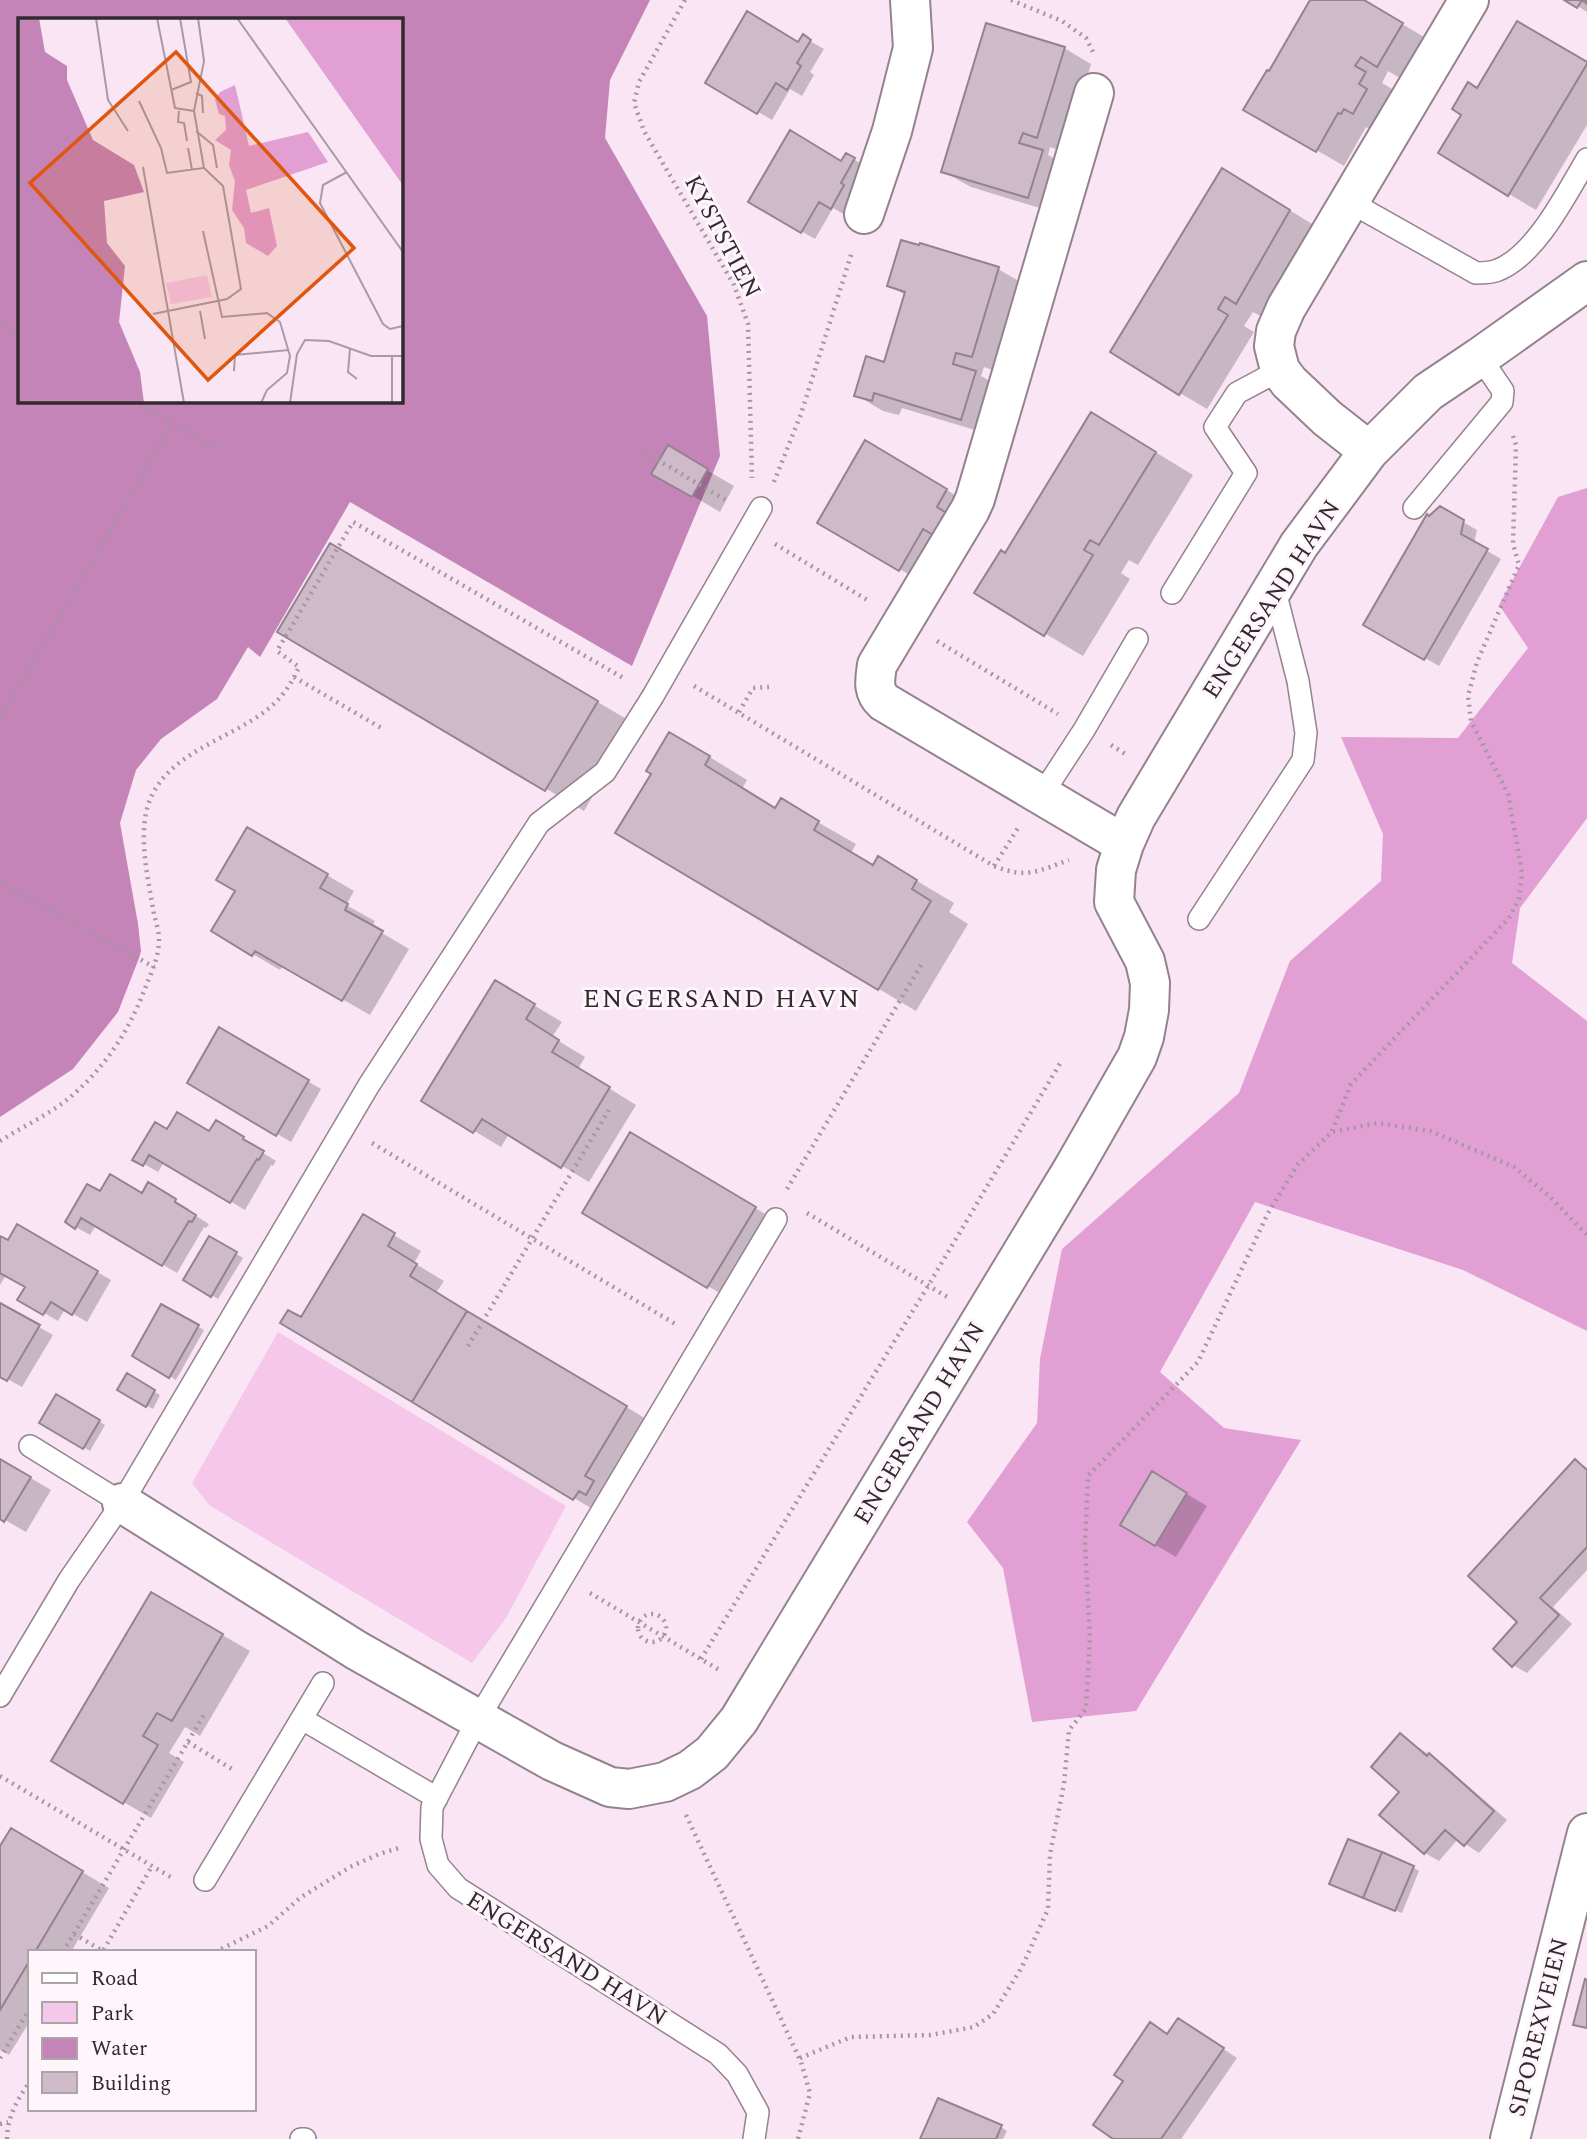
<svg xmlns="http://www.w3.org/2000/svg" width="1587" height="2139" viewBox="0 0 1587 2139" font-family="Spectral,serif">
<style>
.green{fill:#f5c7ea}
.forest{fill:#e29fd3}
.water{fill:#c484b7;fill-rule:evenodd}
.shadow{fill:#0003}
.building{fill:#cebac9;stroke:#948290;stroke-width:2}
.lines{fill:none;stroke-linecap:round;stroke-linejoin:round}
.lane-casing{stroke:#948290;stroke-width:24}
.street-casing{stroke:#948290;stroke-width:42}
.path{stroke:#a596a2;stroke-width:4.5;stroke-dasharray:2 5;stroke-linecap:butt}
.lane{stroke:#fff;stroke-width:21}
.street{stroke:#fff;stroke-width:38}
.labels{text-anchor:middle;stroke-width:6;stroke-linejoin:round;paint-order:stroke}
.street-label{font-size:24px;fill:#322a30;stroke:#fff6fc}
.neighbourhood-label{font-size:26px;letter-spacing:2px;fill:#322a30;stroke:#fff6fc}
.inset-road{fill:none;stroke:#a99aa6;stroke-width:2}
.view{fill:#df570e;fill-opacity:0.15;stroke:#df570e;stroke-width:3.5}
.inset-edge{fill:none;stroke:#322a30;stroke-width:3.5}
</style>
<rect width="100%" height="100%" fill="#f9e5f4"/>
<path class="green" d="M278,1332l288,174 -60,112 -34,45 -263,-158 -17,-22z"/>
<path class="forest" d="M1587,488v330l-67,90 -8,55 75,58v310l-124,-61 -208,-68 -95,170 64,56 77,12 -165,271 -104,11 -29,-154 -36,-46 70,-99 3,-64 22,-110 177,-156 51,-132 91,-80 2,-47 -42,-97 117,1 70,-90 -29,-43 59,-108z"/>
<path class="water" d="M0,0h650l-40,80 -5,58 102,178 13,140 -88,210 -282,-164 -90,155 -12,-10 -31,52 -56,40 -25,31 -16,53 18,101 3,27 -2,7 -21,54 -45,57 -73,48zM19,19h382v382h-382z"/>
<path class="shadow" d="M1312,0h50l67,40 -24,41 -17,-10 -6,12 10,6 -6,12 8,5 -13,22 -9,-5 -3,6 -3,-2 -22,39 -98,-57 23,-36z
M1568,0h19v12z
M803,37l21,12 -14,23 4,3 -12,21 -12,-7 -18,31 -64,-38 91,-38z
M1064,48l27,16 -26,88 -15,-5 -2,8 21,12 -13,46 -85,-26 -27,-15z
M1587,64v61l-51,85 -27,-16 -31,-104z
M847,155l21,13 -11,27 -12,20 -12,-7 -18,31 -65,-37 92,-39z
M1250,186l67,41 -53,91 -11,-6 -9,14 10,6 -47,77 -27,-16z
M921,245l77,24 28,16 -27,87 -15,-5 -3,9 21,12 -14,46 -86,-26 -3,7 -16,-4 -27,-16 29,-31 21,-69 -17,-9z
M1129,436l64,39 -55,90 -9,-5 -8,13 9,6 -47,77 -106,-63 29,-38z
M866,443l108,63 -47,79 -108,-63z
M669,448l65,38 -14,26 -66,-39z
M1440,509l37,21 -3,13 27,16 -62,107 -74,-42 65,-107z
M369,567l266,157 -51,87 -304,-179z
M708,756l39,24 -5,9 34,20 5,-8 75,43 -5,9 22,14 44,14 37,22 -5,9 19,12 -52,87 -298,-178z
M248,829l106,62 -8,14 29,16 -3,6 37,22 -39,66 -87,-50 -3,5 -67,-39 24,-40z
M495,982l67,40 -10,15 33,20 -7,12 58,36 -47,77 -80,-48 -8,13 -78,-47z
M220,1030l101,59 -30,53 -102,-60z
M216,1123l41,23 -2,2 21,13 -3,5 -2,-1 -26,45 -81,-48 -6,10 -23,-13 33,-28 42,2z
M631,1134l151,90 -47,78 -151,-89z
M149,1185l40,24 -1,2 21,13 -3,4 -2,-1 -27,46 -81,-48 -6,10 -23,-13 34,-29 42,2z
M363,1217l58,34 -7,12 30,18 -8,12 217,130 -52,91 -27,-16 -272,-179z
M18,1226l93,54 -24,42 -22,-13 -7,12 -38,-22 7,-12 -21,-12 -6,10v-47l8,5z
M210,1238l33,20 -25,41 -33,-20z
M0,1305l53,30 -31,52 -22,-12z
M162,1307l42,23 -28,50 -42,-25z
M128,1376l32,19 -7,14 -34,-19z
M56,1396l49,29 -15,26 -49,-29z
M0,1460l51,30 -25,42 -26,-15z
M1575,1461l12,7v102l-34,37 19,17 -45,49 -14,-8 7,-43z
M1153,1474l54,32 -31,51 -54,-32z
M152,1594l98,57 -50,85 -15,-9 -16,26 15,9 -33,56 -98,-57z
M1400,1735l43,29 64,56 -28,33 -21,-14 -19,22 -14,-8 -43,-38 20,-23z
M12,1830l97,58 -38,64h-41v69l-21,34 -9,-5v-200z
M1413,1867l6,4 -17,42 -64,-26z
M1192,2028l45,30 -56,81h-65l10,-58 42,-46z
M1001,2127l6,4 -4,8h-81z"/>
<path class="building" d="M1310,0h54l39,23 -26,44 -16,-10 -6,9 11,6 -7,12 8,5 -14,25 -9,-5 -3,5 -3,-1 -22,39 -73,-42 24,-40 2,1z
M1564,0h23v4l-5,-4 -5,8z
M747,11l51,31 5,-8 8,6 -14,23 4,3 -14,24 -11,-7 -19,31 -52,-31z
M1517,21l70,41v2l-79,132 -70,-43 23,-38 -9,-6 16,-27 9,6z
M986,23l79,24 -28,91 -14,-5 -4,10 24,7 -15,48 -87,-26z
M790,130l51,31 5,-8 9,5 -14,25 3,2 -13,24 -12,-7 -18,31 -53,-31z
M1222,168l68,42 -54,94 -11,-7 -7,12 10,6 -49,80 -69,-43z
M901,240l18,5 1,-2 79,24 -27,90 -16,-4 -3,11 23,7 -15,49 -87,-27 -2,8 -18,-5 12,-40 18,6 21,-70 -18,-6z
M1091,412l65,40 -57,93 -9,-5 -6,10 9,5 -49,81 -70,-43 27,-43 4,3z
M865,440l82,49 -10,18 11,7 -13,22 -12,-7 -24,42 -82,-48z
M668,445l40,24 -16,28 -41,-23z
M1440,506l24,14 -3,14 27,15 -64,111 -61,-35 64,-111 2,2z
M330,543l268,158 -53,90 -268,-159z
M669,732l41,24 -5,9 70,43 6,-10 38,23 -5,9 59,35 5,-9 39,24 -5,9 19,12 -53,89 -263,-157 36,-59 -5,-3z
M247,827l81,47 -8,14 28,16 -3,6 38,21 -41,70 -87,-50 -3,5 -41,-25 24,-40 -19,-11z
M495,980l40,24 -9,15 33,21 -7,12 58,35 -49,81 -79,-49 -9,14 -52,-32z
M219,1027l90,53 -33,56 -89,-53z
M177,1112l32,19 7,-11 28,17 -1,2 21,12 -5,9 -2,-1 -27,44 -81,-48 -6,11 -11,-6 23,-38 12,7z
M630,1132l126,75 -49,81 -125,-75z
M110,1174l32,19 6,-11 28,17 -1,3 21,13 -4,7 -3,-1 -27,45 -81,-48 -6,11 -10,-7 22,-38 13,7z
M363,1214l32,19 -7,13 29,18 -7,12 57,35 -55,91 -132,-79 8,-13 13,7z
M17,1224l81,47 -26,44 -21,-13 -8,13 -26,-15 8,-13 -25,-14v-37l8,4z
M209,1236l28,16 -26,45 -28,-17z
M0,1303l40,22 -33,56 -7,-4z
M161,1304l38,21 -30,53 -37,-22z
M467,1311l160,95 -42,70 9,5 -8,14 -7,-4 -6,9 -161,-98z
M127,1373l28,17 -9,17 -29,-17z
M56,1394l44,26 -17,29 -44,-26z
M0,1459l31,18 -27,45 -4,-3z
M1575,1459l12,11v77l-47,51 19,17 -47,52 -19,-18 24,-27 -49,-46z
M1152,1471l35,22 -32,53 -35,-21z
M151,1592l72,42 -51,87 -15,-8 -14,23 15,9 -35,59 -72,-43z
M1400,1733l27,23 2,-3 65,58 -30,35 -19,-16 -21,24 -45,-39 20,-23 -28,-25z
M11,1828l72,43 -48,81h-5v8l-30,50v-164z
M1348,1839l34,13 -19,46 -34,-14z
M1382,1852l32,14 -19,45 -32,-13z
M1585,1979l2,1v48l-14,-3z
M1178,2018l46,30 -63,91h-48l-20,-14 30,-44 -9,-6 36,-53 17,12z
M938,2098l64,27 -6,14h-76z"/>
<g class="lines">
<defs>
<path id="lane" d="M1350,202l126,71c7,0 15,0 22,-3 38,-15 69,-77 89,-111
M1414,508l88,-106 1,-11 -23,-34
M1172,593l74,-120 -31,-46 22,-34 43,-23
M1041,796l43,-66 53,-91
M1199,919l104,-159 3,-27 -8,-52 -24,-94
M30,1446l92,57
M0,1696l69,-116 53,-77 247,-418 170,-262 66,-51 48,-76 108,-188
M302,1719l135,79
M205,1880l118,-197
M301,2139h4
M754,2139l4,-27 -21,-38 -19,-20 -260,-166 -20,-23 -7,-26 1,-32 46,-88 298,-500"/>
<path id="street" d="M1094,93l-119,406 -5,11 -93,155c-2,15 -5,26 7,37l240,142 12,-27 163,-272 70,-94 59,-59 52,-35 107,-76
M864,214l28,-83 21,-83 -3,-48
M1369,451l-42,-33 -38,-36 -9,-12 -6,-24 2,-15 10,-23 183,-308
M122,1503l234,147 196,111 58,26 19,2 36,-7 25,-12 22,-17 27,-33 335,-553 63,-110 7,-20 5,-27 1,-27 -5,-22 -31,-59 2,-32 8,-26
M1510,2139l77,-306"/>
</defs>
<use href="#lane" class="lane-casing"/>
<use href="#street" class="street-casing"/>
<path class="path" d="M685,0l-46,82 -5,21 10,28 90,154 14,39 4,154
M1011,0l51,21 24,17 7,14
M0,325l19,10
M134,401l82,47
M639,449l90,53
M774,482l27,-68 51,-162
M775,544l94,57
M937,641l121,73
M294,677l89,52
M694,686l300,180c33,13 44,5 75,-6
M739,712l14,-24 16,-1
M0,719l173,-296
M1111,745l16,10
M994,866l24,-38
M0,882l154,85
M1332,1131l19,-47 158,-166 10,-19 3,-26 -14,-79 -37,-73 -3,-25 9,-34 42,-97 -6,-21 3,-99 -3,-9
M0,1141c22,-14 48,-26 68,-42 35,-29 60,-66 76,-108 6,-16 15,-33 15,-51 0,-8 -3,-18 -5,-26 -6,-36 -19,-87 -1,-121 23,-43 79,-55 115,-84 14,-11 24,-26 31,-42l-22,-16 76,-129 272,157
M372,1143l305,182
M787,1189l136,-227
M807,1213l142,85
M468,1346l141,-236
M590,1593l131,78
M638 1628a14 14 0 1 1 28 0a14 14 0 1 1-28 0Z
M701,1659l227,-373 134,-226
M188,1742l47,29
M0,1776l174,103
M686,1815l115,247 9,31 -12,46
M74,1934l29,17 49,-85
M63,1952l142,-239
M215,1952l53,-26 32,-28 50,-31 29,-13 23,-7
M0,2058l30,-50
M800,2058l51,-21 79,-2 44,-8 19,-13 29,-47 26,-58 2,-55 14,-70 5,-54 17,-21 4,-70 -5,-95 3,-68 110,-114 70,-149 30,-49 34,-32 46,-9 52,8 84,36 35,29 38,39
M0,2124l8,-2
M7,2139c0,-21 10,-40 23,-57"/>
<use href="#lane" class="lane"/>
<use href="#street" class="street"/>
</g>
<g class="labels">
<g class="street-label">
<text transform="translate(723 236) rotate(62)" y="8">KYSTSTIEN</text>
<text transform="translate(1271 599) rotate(-57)" y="8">ENGERSAND HAVN</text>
<text transform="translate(919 1423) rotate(-59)" y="8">ENGERSAND HAVN</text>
<text transform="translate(567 1958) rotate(32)" y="8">ENGERSAND HAVN</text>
<text transform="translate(1538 2027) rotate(-76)" y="8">SIPOREXVEIEN</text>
</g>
<g class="neighbourhood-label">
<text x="722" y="1007">ENGERSAND HAVN</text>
</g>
</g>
<g transform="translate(18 18)">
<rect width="385" height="385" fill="#f9e5f4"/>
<path d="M189,257l5,22 -41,7 -5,-21z" fill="#f5c7ea"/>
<path d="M267,0h118v166h-1zM217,67l14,61 59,-14 20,30 -82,28 5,23 18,-5 8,38 -9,10 -22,-13 -2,-15 -12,-18 3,-29 -6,-16 2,-15 -16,-10 11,-10 -1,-14 -6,-2 -4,-14 5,-8z" fill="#e29fd3"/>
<path d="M0,0h21l6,34 22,14v14l26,60 41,25 10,27 -40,9 3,42 18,23 -6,56 21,50 4,31h-126z" fill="#c484b7"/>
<path class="inset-road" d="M78,0l12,82 20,31M139,0l18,90 19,3M219,0l166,234M153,72l20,-8 -11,-64M178,75l6,3 1,17M121,83l22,47 6,25 37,-5 -10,-57 10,-50 -6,-43M161,93l-1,11 6,1 3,18M178,113l17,14 4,23M170,130l4,22M125,149l41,236M329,154l-24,13 -3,18 63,121 7,5 13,-3M185,213l19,86 45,-4 13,9 10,34 -3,17 -20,17 -6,13M182,293l5,28M135,296l74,-15 14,-10 -18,-103 -19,-18M332,331l-2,23 9,7M216,353l1,-16 54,-5M272,385l7,-49 8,-14 24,1 42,15h32M374,385v-46"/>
<path class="view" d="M158,34l178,196 -146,132 -178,-197z"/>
<rect width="385" height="385" class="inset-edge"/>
</g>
<rect x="28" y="1950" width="228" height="161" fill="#fff6fc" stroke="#ada4aa" stroke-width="2"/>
<rect x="42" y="1973" width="35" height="10" fill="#ffffff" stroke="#ada4aa" stroke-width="2"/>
<text x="91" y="1985" font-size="21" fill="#322a30">Road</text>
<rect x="42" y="2002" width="35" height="21" fill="#f5c7ea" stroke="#ada4aa" stroke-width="2"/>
<text x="91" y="2020" font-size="21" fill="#322a30">Park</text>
<rect x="42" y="2038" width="35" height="21" fill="#c484b7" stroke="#ada4aa" stroke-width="2"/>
<text x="91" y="2055" font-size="21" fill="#322a30">Water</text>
<rect x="42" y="2072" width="35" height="21" fill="#cebac9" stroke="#ada4aa" stroke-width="2"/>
<text x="91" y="2090" font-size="21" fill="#322a30">Building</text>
</svg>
